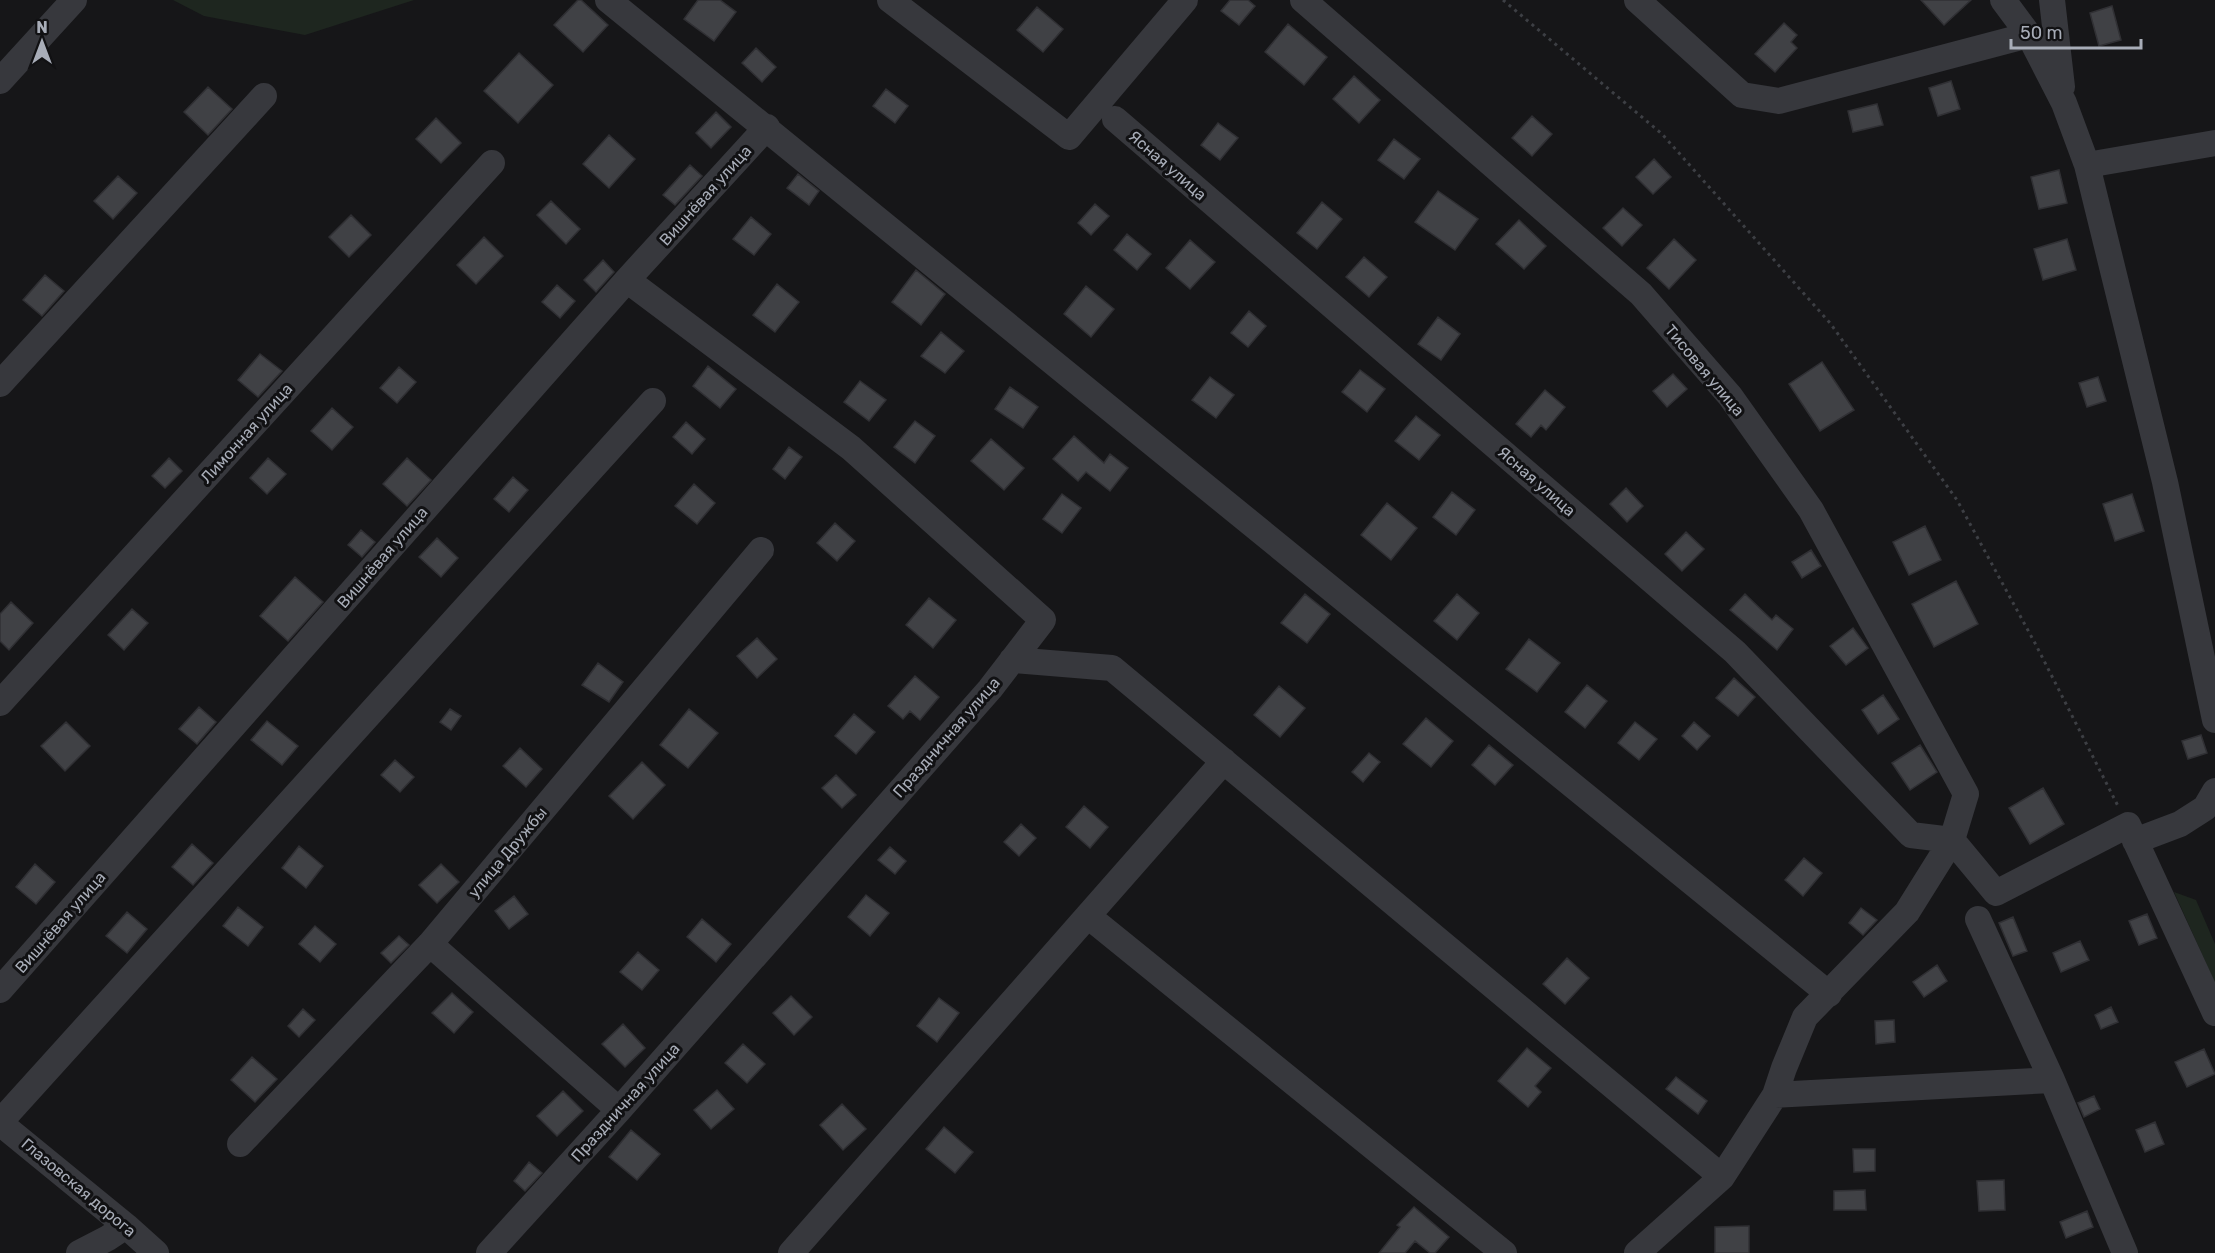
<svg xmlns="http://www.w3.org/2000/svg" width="2215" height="1253" viewBox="0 0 2215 1253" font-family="Rubik,sans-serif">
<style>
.green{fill:#1e261f}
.building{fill:#404145;stroke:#303034;stroke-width:1.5}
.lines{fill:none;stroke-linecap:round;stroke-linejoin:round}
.path{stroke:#3d3f44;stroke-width:3;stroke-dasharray:3 4.5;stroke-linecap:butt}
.minor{stroke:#37383d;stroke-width:26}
.labels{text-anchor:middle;stroke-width:6;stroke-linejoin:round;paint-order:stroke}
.street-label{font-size:16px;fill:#a8adb8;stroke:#111113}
</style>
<rect width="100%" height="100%" fill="#161618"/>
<path class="green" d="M173,0h241l-109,35 -101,-19z
M2174,892l22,8 19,44v39z"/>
<path class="building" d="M578,0h3l27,25 -25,27 -29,-27z
M698,0h22l16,12 -22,29 -30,-22z
M1230,0h18l7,6 -16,19 -18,-14z
M1921,0h50l-27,25z
M2112,6l9,34 -22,6 -9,-33z
M1037,7l26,22 -20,23 -26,-22z
M1784,23l13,12 -6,7 6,6 -22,24 -20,-18z
M1288,24l39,33 -23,28 -39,-33z
M756,48l20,19 -14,15 -20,-19z
M519,53l34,32 -35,38 -34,-32z
M1354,76l26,24 -21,23 -26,-24z
M1951,81l9,28 -22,7 -9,-28z
M208,87l24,22 -24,26 -24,-23z
M886,89l22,17 -13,17 -22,-17z
M1877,104l6,21 -30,7 -5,-21z
M716,112l15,15 -20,21 -15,-15z
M1532,116l20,18 -20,22 -20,-18z
M436,118l25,25 -20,20 -25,-24z
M1218,123l20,15 -18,22 -19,-15z
M609,135l26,24 -26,29 -26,-24z
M1394,139l26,20 -16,20 -26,-19z
M1654,159l17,18 -18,17 -17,-17z
M690,165l12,11 -27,29 -12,-10z
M2059,170l8,33 -28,6 -8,-32z
M798,174l21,17 -10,14 -22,-17z
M118,176l19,17 -24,26 -19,-18z
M1438,191l40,28 -23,31 -40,-28z
M551,201l29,28 -14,15 -29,-29z
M1322,202l20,17 -25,30 -20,-16z
M1095,204l14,12 -18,19 -13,-12z
M1623,208l19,17 -20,21 -19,-18z
M351,215l20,20 -22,22 -20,-20z
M751,217l20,17 -17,21 -21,-16z
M1519,220l27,26 -22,23 -28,-25z
M1127,234l24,20 -14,16 -23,-20z
M484,237l19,19 -27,28 -19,-19z
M1674,239l22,21 -27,29 -22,-21z
M2067,239l9,31 -33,10 -9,-31z
M1190,240l25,22 -25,27 -24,-21z
M1364,257l23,20 -18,20 -23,-20z
M603,260l11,12 -18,20 -12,-12z
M916,270l29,24 -24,31 -29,-23z
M45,275l19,16 -22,25 -19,-16z
M777,284l22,18 -24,30 -22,-17z
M557,285l18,16 -15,17 -18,-16z
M1086,286l28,23 -23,28 -27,-23z
M1249,311l17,15 -18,21 -17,-14z
M1438,317l22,17 -19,26 -23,-16z
M941,332l23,19 -19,22 -24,-17z
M260,354l22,17 -24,26 -20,-17z
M1822,362l32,48 -34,21 -31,-47z
M708,366l28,23 -16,19 -27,-22z
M399,367l17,15 -19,21 -17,-15z
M1360,370l25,19 -18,23 -25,-20z
M1673,374l14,15 -20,18 -14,-16z
M1210,377l24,18 -18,23 -24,-18z
M2098,377l8,24 -19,6 -8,-24z
M860,381l26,19 -17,21 -25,-19z
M1010,387l28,20 -15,21 -28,-19z
M1545,390l20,17 -19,23 -5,-5 -10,12 -15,-13z
M332,408l21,19 -21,23 -21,-19z
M1416,416l24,19 -21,25 -24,-19z
M915,421l20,15 -20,27 -21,-16z
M686,422l19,17 -13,15 -19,-17z
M1074,436l30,27 6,-9 18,14 -18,23 -24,-19 -8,9 -25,-22z
M991,439l33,29 -20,22 -33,-29z
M789,447l13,10 -17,22 -12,-10z
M169,458l13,13 -17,17 -13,-12z
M268,458l18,16 -19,20 -17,-16z
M407,458l24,22 -24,26 -24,-22z
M513,477l15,13 -19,22 -15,-13z
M694,484l21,19 -18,21 -22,-18z
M1626,488l17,18 -16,16 -17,-18z
M1452,492l23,18 -19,25 -23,-18z
M1062,494l19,14 -19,25 -19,-14z
M2132,494l12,37 -29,10 -12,-37z
M1387,503l30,25 -26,32 -30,-25z
M835,523l20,18 -18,20 -20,-18z
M1925,526l16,34 -32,15 -16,-33z
M361,530l14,12 -13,15 -14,-12z
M1686,532l18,17 -22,22 -17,-17z
M437,538l21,20 -17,19 -22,-20z
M1811,550l10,16 -19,12 -10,-16z
M295,577l28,25 -35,39 -28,-25z
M1956,581l22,43 -44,23 -22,-43z
M1305,594l25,20 -23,29 -26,-20z
M1457,594l22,19 -22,27 -23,-19z
M1745,594l27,26 4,-5 17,14 -16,21 -47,-40z
M929,598l27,22 -23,28 -27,-23z
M11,602l22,21 -24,27 -9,-9v-27z
M132,609l16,14 -24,27 -16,-15z
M1853,628l15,20 -22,17 -16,-19z
M757,638l20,21 -20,19 -20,-22z
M1529,639l31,24 -23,29 -31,-23z
M598,663l25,19 -14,20 -27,-17z
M915,676l24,21 -19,23 -10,-9 -7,8 -15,-13z
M1734,678l21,19 -17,19 -22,-18z
M1587,685l20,16 -22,27 -20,-16z
M1279,686l26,22 -25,29 -26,-22z
M1883,695l16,24 -21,15 -16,-24z
M199,707l17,15 -19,22 -18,-15z
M450,709l11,7 -10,14 -11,-8z
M689,709l29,24 -30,35 -28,-23z
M854,714l21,18 -19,22 -21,-18z
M1426,718l27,23 -22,26 -28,-23z
M267,721l31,25 -16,19 -31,-25z
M66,722l24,24 -25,25 -24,-25z
M1635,722l22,17 -18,21 -21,-17z
M1694,722l16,14 -13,14 -15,-14z
M2201,735l6,18 -19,6 -6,-18z
M1489,745l24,20 -18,20 -23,-20z
M1920,745l17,27 -27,18 -18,-27z
M520,748l22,21 -16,18 -23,-21z
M1369,753l11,9 -17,20 -11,-10z
M395,760l19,17 -14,15 -19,-17z
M642,762l23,23 -32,34 -24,-23z
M836,775l20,20 -14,13 -20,-20z
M2043,788l21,36 -34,20 -21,-36z
M1084,806l24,21 -18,21 -24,-21z
M1021,824l15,14 -17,18 -15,-14z
M192,844l21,19 -20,22 -21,-18z
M299,846l24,20 -17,22 -24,-20z
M890,847l16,14 -11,13 -17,-14z
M1804,858l18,15 -19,23 -18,-16z
M35,864l20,18 -19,22 -20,-17z
M441,864l18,18 -22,21 -18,-18z
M866,895l23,18 -19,23 -22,-19z
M514,896l14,18 -19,15 -14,-18z
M238,907l25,20 -15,19 -25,-20z
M1861,908l16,12 -14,15 -14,-12z
M127,912l20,17 -20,24 -21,-17z
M2147,914l10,24 -18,7 -10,-24z
M2013,917l14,34 -14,5 -14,-33z
M702,919l29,25 -15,18 -29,-25z
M315,926l21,18 -16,18 -21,-18z
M399,936l10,9 -18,18 -10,-10z
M2080,941l9,19 -28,12 -8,-19z
M638,952l21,18 -17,20 -22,-18z
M1567,958l22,20 -24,26 -22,-20z
M1937,965l10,16 -23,16 -11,-15z
M452,993l21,19 -19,21 -22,-20z
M791,996l21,21 -18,18 -21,-22z
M939,998l20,15 -22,29 -20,-16z
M2111,1007l7,15 -17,7 -6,-14z
M303,1009l12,11 -16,17 -11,-11z
M1894,1020l1,22 -19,2 -1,-23z
M623,1024l22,24 -20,19 -23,-23z
M743,1044l22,20 -18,19 -22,-20z
M1527,1048l24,20 -16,18 6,6 -13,15 -30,-26z
M2204,1049l11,25 -28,13 -12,-25z
M252,1057l25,22 -22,23 -24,-22z
M1676,1077l31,24 -9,13 -32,-25z
M717,1090l17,19 -23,20 -17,-19z
M563,1091l20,20 -26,25 -20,-20z
M2094,1096l6,13 -16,8 -6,-14z
M842,1104l24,25 -23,21 -23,-25z
M2155,1122l9,22 -19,8 -9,-22z
M944,1127l29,25 -18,21 -29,-24z
M631,1130l29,24 -23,26 -28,-23z
M1853,1149h22v22l-21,1z
M529,1162l13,11 -17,18 -11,-10z
M2004,1180l1,30 -26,1 -2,-30z
M1865,1190l1,20h-32v-19z
M1414,1207l35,30 -14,16h-5l-15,-12 -10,12h-26l21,-26 -3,-2z
M2087,1211l6,16 -27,11 -6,-16z
M1749,1226v27h-34v-26z"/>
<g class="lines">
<path class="path" d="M1503,0l159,134 168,189 127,177 79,145 83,163"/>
<path class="minor" d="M608,0l1221,994
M890,0l179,137 116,-137
M1637,0l105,95 37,6 250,-66
M2003,0l26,35 35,68 23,62 128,-22
M2052,0l10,87
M0,81l74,-81
M1115,119l620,533 176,183 41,5 14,-46 -155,-284 -81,-114 -89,-102 -338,-294
M2087,165l78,317 50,238
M0,384l264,-288
M1012,660l100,8 610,509
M0,703l492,-540
M2135,841l45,-17 25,-16 10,-17
M1088,916l416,337
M1978,919l74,161 73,173
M430,944l189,166
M0,990l627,-710 140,-153
M1775,1095l9,-27 21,-51 102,-105 45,-72 44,53 132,-68 87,188
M0,1122l653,-721
M0,1123l126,103 30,27
M240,1144l190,-200 331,-394
M79,1253l29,-15 18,-12
M489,1253l130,-143 371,-421 53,-69 -192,-172 -224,-168
M791,1253l433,-492
M1637,1253l85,-76 53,-82 277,-15"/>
</g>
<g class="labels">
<g class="street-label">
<text transform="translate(1168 165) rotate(41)" y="6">Ясная улица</text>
<text transform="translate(705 195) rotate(-48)" y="6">Вишнёвая улица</text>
<text transform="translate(1705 370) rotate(50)" y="6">Тисовая улица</text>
<text transform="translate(246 433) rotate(-48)" y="6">Лимонная улица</text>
<text transform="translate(1537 481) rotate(41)" y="6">Ясная улица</text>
<text transform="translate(382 557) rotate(-49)" y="6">Вишнёвая улица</text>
<text transform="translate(946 737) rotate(-49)" y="6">Праздничная улица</text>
<text transform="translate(507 852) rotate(-50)" y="6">улица Дружбы</text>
<text transform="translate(60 922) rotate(-49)" y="6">Вишнёвая улица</text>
<text transform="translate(625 1102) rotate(-48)" y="6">Праздничная улица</text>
<text transform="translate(79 1187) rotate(40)" y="6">Глазовская дорога</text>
</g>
</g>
<g transform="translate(42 42)" stroke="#111113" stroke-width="4.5" paint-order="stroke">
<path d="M0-4.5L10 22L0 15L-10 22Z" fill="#a8adb8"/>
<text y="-9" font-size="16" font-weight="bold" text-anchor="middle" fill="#a8adb8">N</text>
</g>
<path d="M2011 39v9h130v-9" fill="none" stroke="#a8adb8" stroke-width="3"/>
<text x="2020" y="39" font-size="18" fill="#a8adb8" stroke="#111113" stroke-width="4.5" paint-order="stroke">50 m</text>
</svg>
